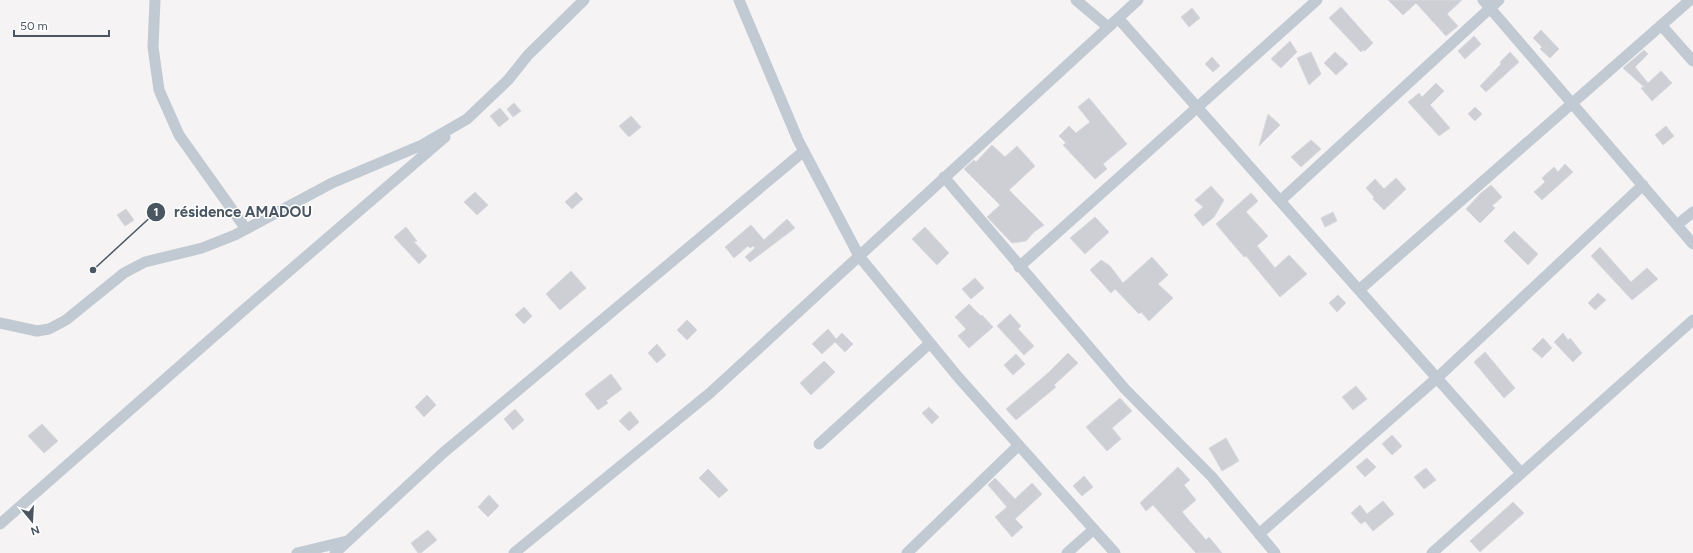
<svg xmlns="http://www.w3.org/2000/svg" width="1693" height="553" viewBox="0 0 1693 553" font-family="Figtree,sans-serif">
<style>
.building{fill:#cdcfd5;stroke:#d7d9de}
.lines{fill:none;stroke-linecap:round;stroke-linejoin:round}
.minor{stroke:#c1cad2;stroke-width:11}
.leader{fill:none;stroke:#4a5661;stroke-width:1.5}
.callout-dot{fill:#4a5661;stroke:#fff;stroke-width:1.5}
.mark-label{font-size:12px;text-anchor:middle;font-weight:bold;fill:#fff}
.callout-label{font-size:15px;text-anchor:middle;font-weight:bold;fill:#4a5661;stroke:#fff;stroke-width:3;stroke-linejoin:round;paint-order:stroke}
</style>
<rect width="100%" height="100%" fill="#f5f3f3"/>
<path class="building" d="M1388,0h74l-15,14 11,12 -12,10 -30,-33 -13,12z
M1341,7l32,36 -8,8 -2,-1 -2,2 -32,-34z
M1192,8l8,10 -11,9 -8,-10z
M1541,30l18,19 -9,9 -10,-9 2,-2 -9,-9z
M1474,36l7,8 -16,15 -7,-8z
M1290,41l7,11 -16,16 -10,-9z
M1644,50l4,4 -13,13 13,16 13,-12 11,12 -20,18 -11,-13 3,-1 -21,-19z
M1311,52l10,22 -12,11 -12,-27z
M1335,52l13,12 -12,11 -12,-12z
M1510,52l9,10 -33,30 -6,-6 21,-22 -1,-2z
M1212,57l8,9 -7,6 -8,-8z
M1436,83l8,8 -14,14 20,23 -11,8 -31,-34 11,-9 3,4z
M1089,98l38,46 -24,20 4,5 -12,10 -32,-34 3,-2 -7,-7 10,-10 7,7 14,-11 -12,-15z
M514,103l7,8 -8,6 -6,-8z
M1475,107l7,7 -7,7 -7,-7z
M500,108l9,11 -10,8 -9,-11z
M1268,114l12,11 -21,21z
M631,116l10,11 -12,10 -10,-11z
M1666,126l8,10 -11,9 -8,-10z
M1311,140l10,9 -20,18 -10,-10z
M992,145l13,12 12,-11 18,20 -26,24 35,35 -10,7 -8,9 -14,2 -25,-26 13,-12 -36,-36 10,-9 2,2z
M1565,164l8,8 -31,28 -8,-8 11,-10 -3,-4 12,-11 4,5z
M1396,178l10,11 -22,21 -11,-11 1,-2 -8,-9 9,-9 9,10z
M1491,185l11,12 -10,9 3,2 -15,15 -14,-14 15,-16z
M1211,186l13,14 -10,17 -11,9 -9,-11 9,-8 -8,-7z
M475,192l13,13 -11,10 -13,-13z
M576,192l7,7 -11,10 -7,-7z
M1251,193l7,8 -12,11 22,24 -11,10 18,22 14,-13 18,19 -27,23 -34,-41 -2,1 -28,-33z
M126,209l8,11 -9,6 -8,-11z
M1333,212l4,9 -12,6 -4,-9z
M1095,217l14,15 -24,22 -15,-16z
M787,219l8,9 -45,34 -5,-5 10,-9 -2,-2 -3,2 -2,-2 -14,12 -9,-11 26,-22 13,15z
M406,227l11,14 -3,1 13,14 -8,8 -25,-27z
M925,227l24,26 -12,12 -25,-26z
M1514,231l24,23 -10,11 -24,-24z
M1600,247l31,35 16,-14 11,11 -26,21 -41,-44z
M1152,257l16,18 -10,9 15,14 -24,23 -8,-9 -2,2 -24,-25 -4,4 -21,-23 11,-10 9,6 13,17z
M571,271l15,17 -26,22 -14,-16z
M975,278l9,10 -13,11 -9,-10z
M1598,293l8,7 -11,10 -7,-7z
M1338,295l8,8 -9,9 -8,-9z
M969,304l12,12 1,-1 11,12 -24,21 -11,-12 8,-7 -11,-12z
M524,307l8,9 -8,8 -9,-9z
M1010,314l11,12 -3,3 16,17 -10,9 -27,-29z
M687,320l10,10 -10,10 -10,-10z
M828,329l8,10 6,-6 11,11 -8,8 -10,-10 -13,12 -10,-10z
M1563,333l5,7 2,-2 12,15 -9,9 -19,-20z
M1543,338l9,10 -10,10 -10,-9z
M657,344l9,11 -9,8 -9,-10z
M1485,352l30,36 -11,10 -30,-36z
M1068,353l10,10 -24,22 2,2 -40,33 -10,-11 42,-36z
M1016,354l9,10 -12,11 -9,-10z
M824,361l11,11 -24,23 -11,-12z
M611,374l11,15 -16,12 2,2 -10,7 -13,-16z
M1356,386l11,13 -14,11 -11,-13z
M427,395l9,10 -12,12 -9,-10z
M1120,398l12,13 -20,17 9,11 -14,12 -21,-24z
M929,407l10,10 -7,7 -10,-11z
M515,409l9,11 -11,10 -9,-11z
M630,411l9,11 -10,9 -10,-10z
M42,424l16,17 -14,12 -16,-17z
M1392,435l10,11 -10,9 -10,-11z
M1226,438l13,23 -17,10 -13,-23z
M1367,458l9,9 -11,10 -9,-10z
M1178,467l12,13 -6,5 12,15 -14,12 24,28 3,-3 13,16h-26l-43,-48 -7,6 -6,-8z
M1426,468l10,12 -12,9 -10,-12z
M708,469l20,21 -9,8 -20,-20z
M1084,476l9,11 -11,9 -9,-10z
M995,478l20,21 17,-16 10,11 -27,25 8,8 -11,10 -17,-20 12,-10 -19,-22z
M489,495l10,11 -11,11 -10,-10z
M1383,501l11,13 -21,17 -8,-10 -4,3 -10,-11 9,-8 7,9z
M1513,502l11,11 -44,39 -10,-11z
M428,530l9,10 -16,13h-3l-7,-10z"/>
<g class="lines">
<path class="minor" d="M155,0l-2,47 6,43 20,45 67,94
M739,0l59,140 61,116 99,121 157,176
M1076,0l32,27
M1483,0l210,244
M1118,18l403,455
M1661,25l32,36
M944,177l181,212 87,88 63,76
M1280,201l219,-201
M1677,225l16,-13
M1019,267l298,-267
M1359,290l331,-290
M0,323l37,8 12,-2 17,-9 58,-47 21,-11 57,-14 33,-13 97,-52 90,-38 45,-26 41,-39 20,-25 56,-55
M819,444l111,-101
M0,524l245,-215 200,-172
M1259,534l178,-156 206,-193
M297,553l50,-12
M335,553l108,-100 361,-302
M514,553l196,-160 428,-393
M907,553l112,-108
M1067,553l27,-24
M1432,553l261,-233"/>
</g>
<path class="leader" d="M93 270L156 212"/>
<g class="callout-dot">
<circle cx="93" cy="270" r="4"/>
<circle cx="156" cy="212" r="10"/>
</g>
<g class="mark-label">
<text x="156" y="216">1</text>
</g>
<g class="callout-label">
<text x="243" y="217">résidence AMADOU</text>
</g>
<g transform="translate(32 521) rotate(162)" stroke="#ffffff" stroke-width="3" paint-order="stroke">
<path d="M0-3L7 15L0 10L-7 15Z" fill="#4a5661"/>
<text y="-6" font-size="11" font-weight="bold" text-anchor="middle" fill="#4a5661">N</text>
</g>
<path d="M14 30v6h95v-6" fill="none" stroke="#4a5661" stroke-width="2"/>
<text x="20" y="30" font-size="12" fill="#4a5661" stroke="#ffffff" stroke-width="3" paint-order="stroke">50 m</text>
</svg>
